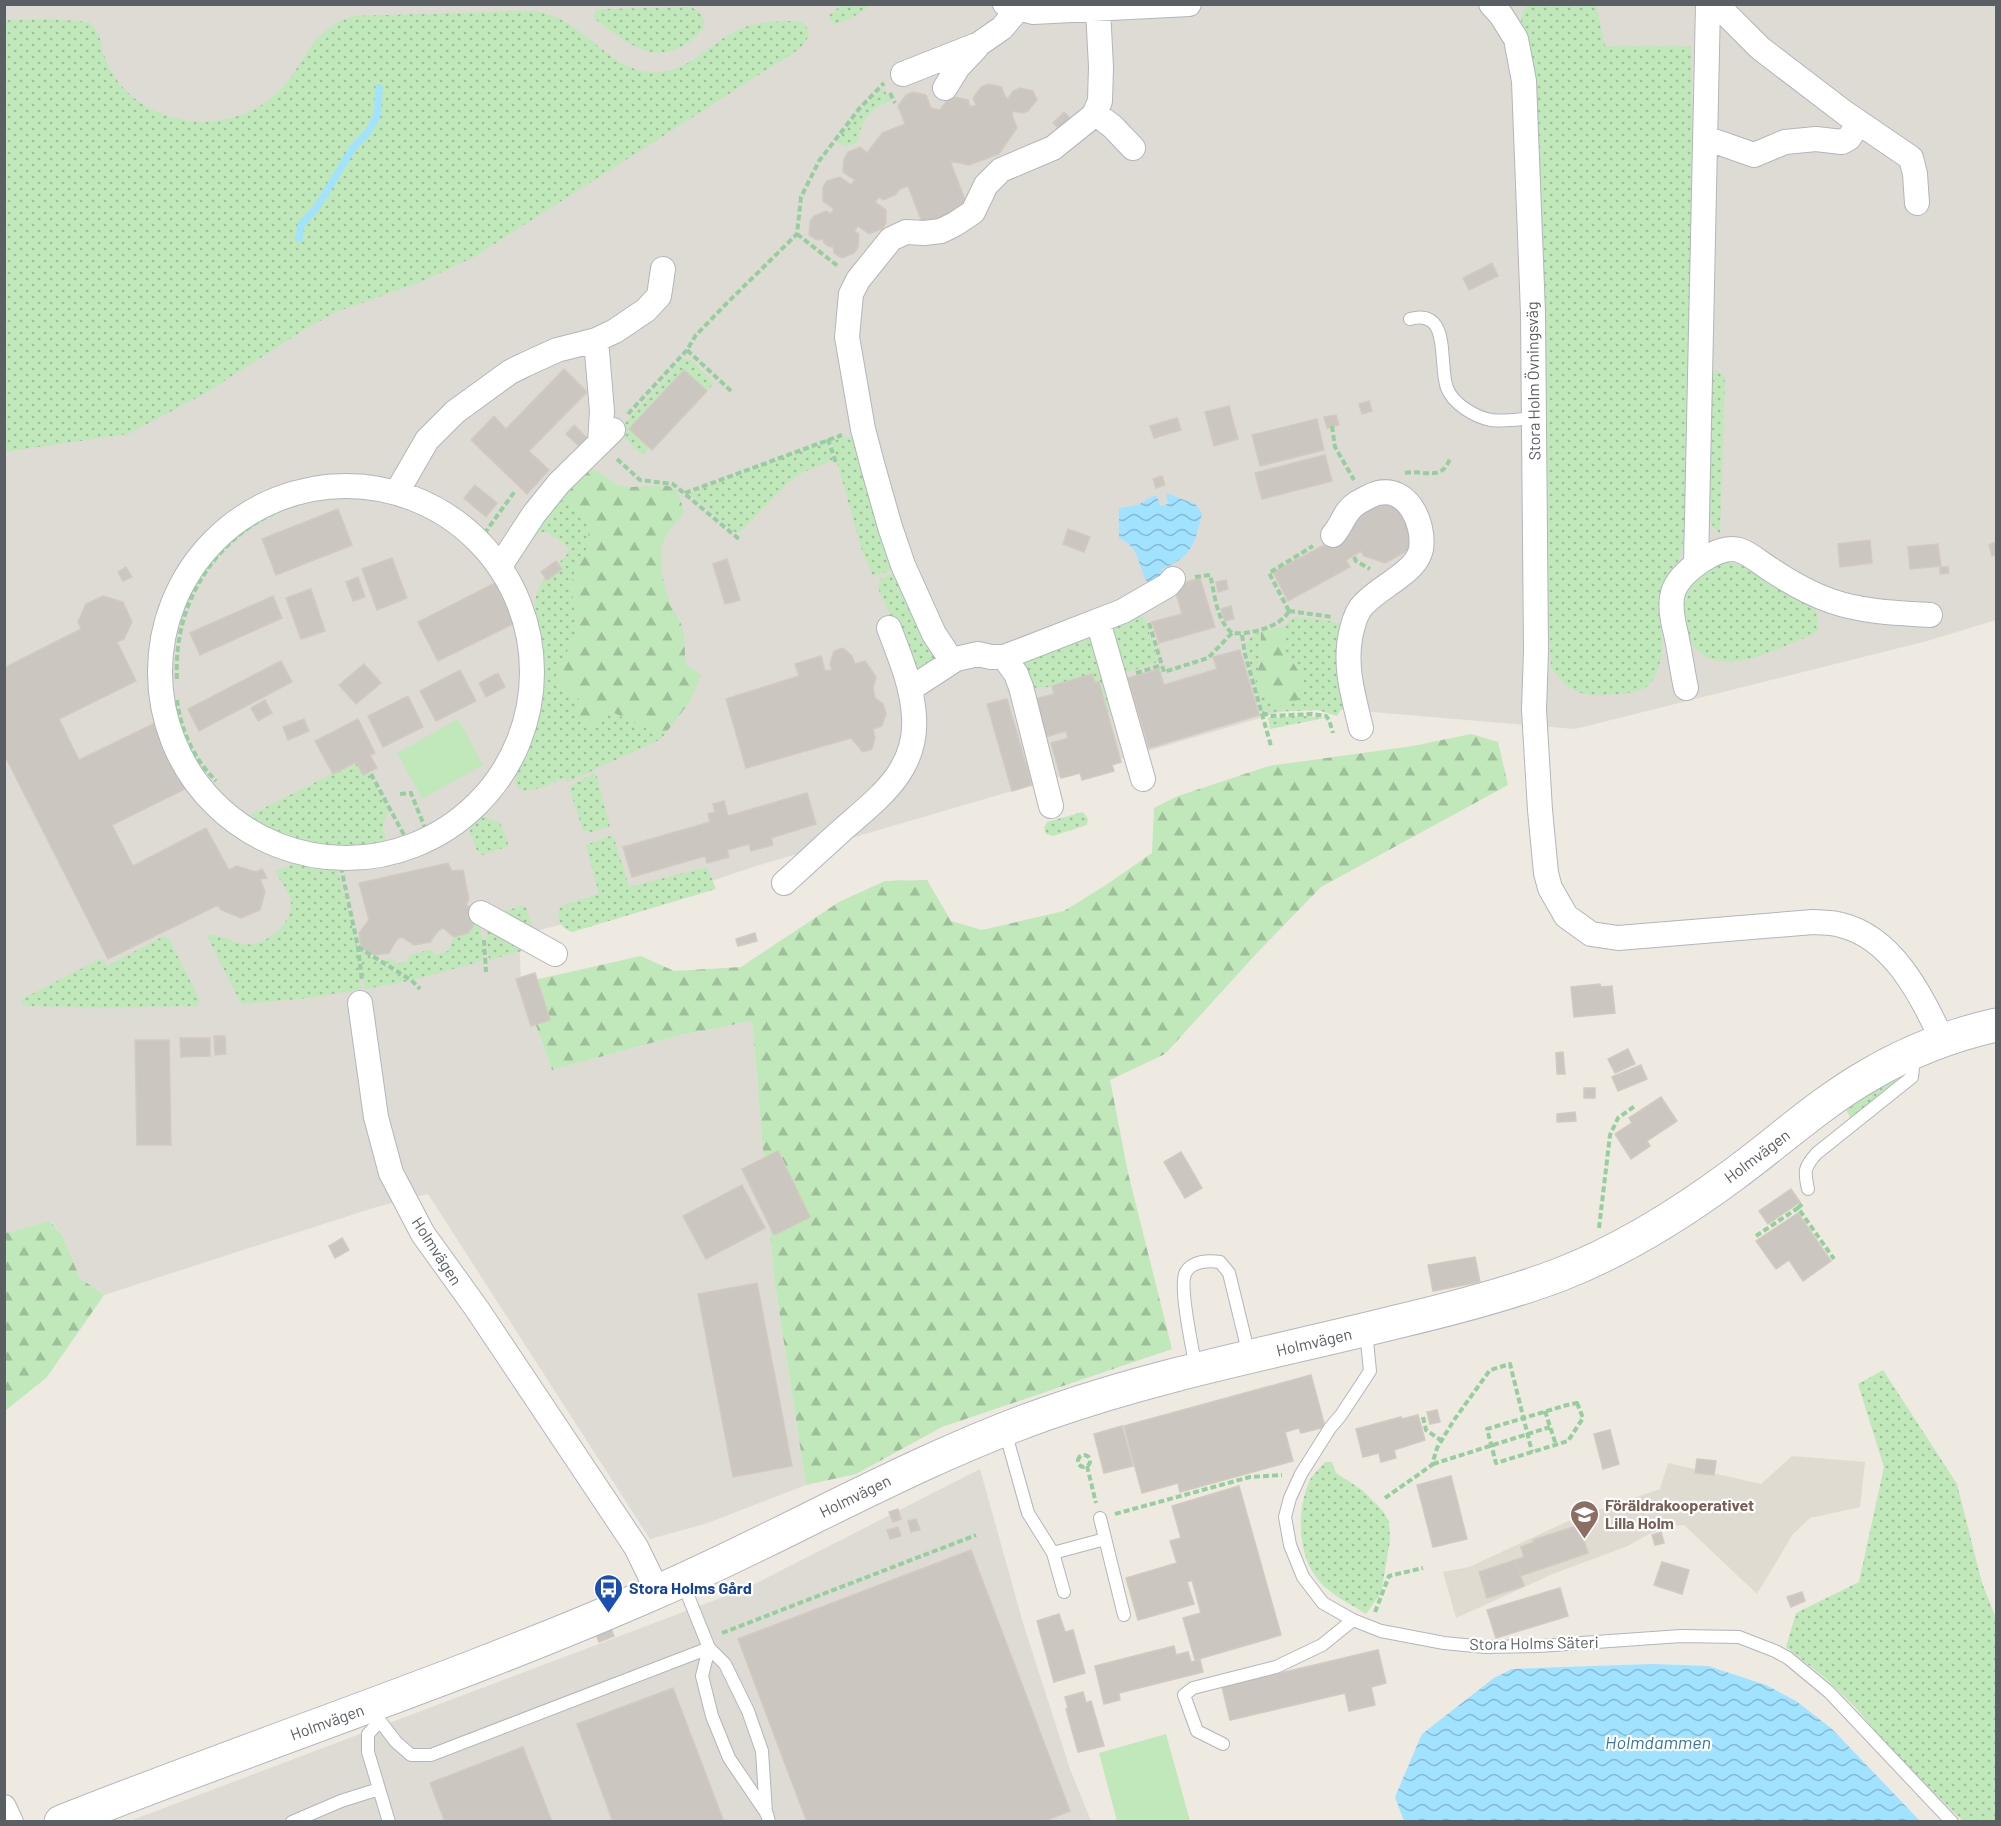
<svg xmlns="http://www.w3.org/2000/svg" width="2001" height="1826" viewBox="0 0 2001 1826" font-family="Barlow,sans-serif">
<style>
.industrial{fill:#dedbd5}
.education{fill:#e0dbd1}
.grass{fill:url(#grass-dots)}
.forest{fill:url(#forest-firs)}
.garden{fill:#c0e8ba}
.water{fill:url(#water-waves)}
.lines{fill:none;stroke-linecap:round;stroke-linejoin:round}
.stream{stroke:#a0e2ff;stroke-width:7}
.building{fill:#cbc6c0;stroke:#d3cabf;stroke-width:1.5}
.lane-casing{stroke:#b2b6ba;stroke-width:14}
.street-casing{stroke:#b2b6ba;stroke-width:26}
.secondary-casing{stroke:#b3b8bd;stroke-width:35}
.path{stroke:#95cf9e;stroke-width:4;stroke-dasharray:6 3;stroke-linecap:butt}
.lane{stroke:#fff;stroke-width:12}
.street{stroke:#fff;stroke-width:24}
.secondary{stroke:#fff;stroke-width:33}
.labels{text-anchor:middle;stroke-width:4.5;stroke-linejoin:round;paint-order:stroke}
.street-label{font-size:16px;fill:#595f63;stroke:#fff}
.education-label{font-size:16px;font-weight:bold;fill:#785e54;stroke:#fff;text-anchor:start}
.transit-label{font-size:16px;font-weight:bold;fill:#164399;stroke:#fff;text-anchor:start}
.water-label{font-size:18px;font-style:italic;fill:#307aa7;stroke:#fff}
</style>
<defs>
<pattern id="grass-dots" width="8" height="8" patternUnits="userSpaceOnUse" patternTransform="scale(1.5)"><rect width="8" height="8" fill="#c0e8ba"/><path d="M2 2h.1M6 6h.1" fill="none" stroke="#9fbf9b" stroke-width="1.8" stroke-linecap="round"/></pattern>
<pattern id="forest-firs" width="22" height="20" patternUnits="userSpaceOnUse" patternTransform="scale(1.5)"><rect width="22" height="20" fill="#c0e8ba"/><path d="M5 1l3.5 6h-7zM16 11l3.5 6h-7z" fill="#9fbf9b"/></pattern>
<pattern id="water-waves" width="16" height="10" patternUnits="userSpaceOnUse" patternTransform="scale(1.5)"><rect width="16" height="10" fill="#a0e2ff"/><path d="M0 5q4-4 8 0t8 0" fill="none" stroke="#85bad2"/></pattern>
</defs>
<rect width="100%" height="100%" fill="#eee9e1"/>
<path class="industrial" d="M5,5h1991v615l-69,21 -352,88 -274,-23 -548,161 -115,39 -119,29 2,48 31,87 129,-35 71,-14 22,257 32,207 -101,39 -55,15 -222,-345 -55,14 -269,87 -24,-17 -18,-43 -11,-14 -46,12z
M980,1469l43,154 47,146 21,52 -964,1 620,-234z"/>
<path class="education" d="M1792,1456l73,6 -5,45 -50,11 -17,16 -36,60 -73,-69 -17,2 -18,7 -21,12 -73,27 -99,45 -13,-46 26,-5 106,-49 85,-29 8,-26 93,21z"/>
<path class="grass" d="M843,4h29v1c-12,7 -25,18 -38,19l-6,-8z
M1527,5h69l9,41h86l3,147 -6,311c-2,15 -4,48 -11,60 -6,11 -14,19 -17,32 -3,13 0,23 2,36 2,17 -2,46 -17,56 -11,6 -29,6 -41,7 -26,2 -39,-8 -53,-28l-30,-647 1,-7z
M689,7c12,3 17,10 14,22 -40,44 -70,19 -108,-10l-2,-4 4,-5 5,-1z
M487,12c20,0 44,-4 64,3 33,11 61,54 98,57 38,4 58,-28 89,-42 15,-8 33,-8 49,-9 8,0 16,-1 20,7 9,16 -24,31 -36,39l-297,190 -58,27 -80,28 -32,18 -100,64 -76,40 -123,18v-432l47,-1 37,3c14,12 10,21 16,36 6,17 19,33 33,43 41,30 104,27 140,-9 30,-29 29,-61 75,-76z
M883,88l8,13c-20,6 -31,21 -33,41l-11,4 -8,-2 -1,-5 16,-21z
M683,359l8,1 23,23 -7,8 -24,-21 -54,59 20,19 -7,7 -21,-21 1,-8z
M1717,370l8,7 -5,157 -8,-9 -5,-12 4,-139z
M857,435l38,134 -22,7 -12,-28 -29,-104 1,-4z
M827,441l6,19 -32,13 -14,11 -46,47 -5,2 -47,-39z
M557,497l23,14 10,10 -4,31 -9,13 -6,19 6,41 -3,16 -19,29 55,41 46,22 9,1 -4,5 -93,43 -3,-4c-12,4 -54,27 -49,-2 15,-30 26,-60 28,-94 1,-11 1,-21 -1,-32 -5,-24 -16,-51 2,-72l2,2 14,-11 -3,-5 11,-12 -2,-6 -21,-15 -15,6z
M1725,562c26,1 66,31 89,45l3,7 1,17 -6,4c-26,10 -66,31 -93,26 -39,-6 -50,-67 -20,-89 7,-5 18,-7 26,-10z
M898,571l41,90 -23,12 -38,-85 2,-9z
M1140,615l5,4 13,43 -36,12 -11,-43 2,-4z
M1296,617l41,5 5,4 1,81 -6,9 -19,-6 -50,2 -5,-3c-3,-10 -18,-57 -16,-65 2,-7 7,-10 14,-12l-3,42 42,-3c-7,-7 -8,-13 -15,-20l2,-22 -2,-3 5,-7z
M1090,635l27,74 -9,3 -9,-30 -4,1 -3,-9c-19,6 -43,17 -63,13l-13,-25z
M1303,716l22,2 -55,11 -2,-11z
M356,762l6,13 6,-3 20,39 -5,15 3,14c-45,14 -98,1 -136,-25z
M594,773l3,4 13,50 -19,5 -8,-1 -14,-44z
M1083,812l5,7 -1,6 -34,11 -7,-2 -2,-7 3,-5z
M483,816l17,7 9,23 -27,9 -5,-4 -8,-23 9,-10z
M613,835l16,52 78,-20 9,22 -144,43c-12,-4 -17,-15 -11,-26l38,-12 -13,-49z
M303,860l34,8 21,83 3,38 -51,9 -67,6 -4,-4 -32,-64c13,-4 23,6 35,8 21,4 49,-18 49,-40 0,-11 -11,-23 -16,-33z
M522,906l4,1 9,28 -34,-23z
M485,920l41,30 -37,10z
M475,923l5,3 4,29 -2,6 -69,19 -30,-20 7,-1 8,5 9,-3 4,-7 19,-4 6,5 12,-4 6,-14 14,-4z
M164,936l5,3 31,61 -3,6 -91,2 -80,-2 -6,-4 2,-3 80,-41 5,8z
M360,950l49,31 -44,8z
M1894,1078l3,5 -46,36 -4,-8v-4z
M1883,1370l74,114 25,99 14,35v203h-33l-66,-64 -42,-50 -31,-30 -38,-30 10,-34 63,-31 25,-115 -26,-83z
M1325,1462h7l4,11 26,17 21,21 6,11 1,19 -9,52 -15,21c-15,-10 -35,-19 -46,-32 -23,-25 -24,-72 -10,-102 3,-6 10,-12 15,-18z"/>
<path class="forest" d="M590,469c13,1 19,15 33,17 12,3 40,-3 48,1 9,3 10,17 13,25 -7,11 -17,18 -21,31 -5,19 1,46 9,64 2,6 7,11 9,17 5,14 3,27 5,41l15,10 -10,25 -26,34 -9,-1 -46,-22 -6,8 -17,8 -13,-13 5,-15 -19,-14 -5,-15 19,-29 3,-16 -6,-41 6,-19 9,-13 4,-30 -10,-11 -23,-14z
M1285,626l2,3 -2,22c7,7 6,9 11,16 13,21 14,28 -11,40 -15,-2 -22,-17 -30,-29l5,-14 1,-32z
M1471,734l27,8 10,43 -187,102 -65,67 -91,100 -55,26 18,93 44,176 -230,78 -86,47 -50,11 -32,-207 -22,-257 -71,14 -129,35 -31,-87 120,-27 33,15 67,-4 98,-65 46,-21 42,-1 24,41 31,9 82,-19 42,-26 46,-32 2,-45 24,-12 91,-30 144,-20z
M50,1221l12,14 18,43 24,17 -57,82 -42,34v-178z"/>
<path class="garden" d="M458,719l25,46 -61,34 -25,-46z
M1166,1734l24,87h-73l-18,-68z"/>
<path class="water" d="M1166,493l29,11 7,9c-7,30 -10,45 -41,56l2,6 -16,7c-10,-18 -6,-34 -28,-44v-30l19,-3 15,-9h4l3,10 8,-2z
M1652,1664l56,2 58,19 30,16 36,28 88,92h-516l-9,-24 27,-63 72,-56 18,-9z"/>
<g class="lines">
<path class="stream" d="M299,239l2,-14 16,-18 36,-59 15,-16 9,-16 2,-28"/>
</g>
<path class="building" d="M988,84l13,3 4,9 3,3 5,-8 7,-3 13,3 4,9 -9,11 -6,2 -9,-2 -1,4 5,13 -18,26 -30,11 -19,-4 19,49 -45,17 -16,-41 -8,3 -5,6 -12,5 -4,-3 -4,5 11,8v13l-4,6 -13,5 -11,-8 -4,5 5,3 -1,13 -4,6 -12,5 -8,-5 -1,-7 -3,1 -6,-4 -1,-4 -6,1 -8,-5 1,-14 4,-5 12,-5 5,3 3,-5 -11,-8v-14l4,-6 13,-4 11,8 4,-5 -12,-8 1,-13 4,-7 12,-5 7,6 15,-20 23,-9 -7,-18 8,-11 7,-3 13,3 5,13 9,2 8,-11 7,-2 13,3 2,7 6,-2 -3,-7 8,-11z
M1064,112l8,8 -11,11 -8,-8z
M1492,263l6,13 -29,14 -6,-12z
M564,369l23,23 -58,59 20,19 -22,24 -56,-54 23,-24 12,13z
M684,370l23,21 -55,59 -23,-21z
M1369,401l3,10 -10,3 -3,-10z
M1229,406l9,33 -24,7 -9,-34z
M1336,415l3,10 -12,3 -3,-11z
M1177,418l4,12 -27,8 -4,-12z
M1317,419l7,31 -64,16 -8,-31z
M574,425l14,14 -8,8 -14,-13z
M1325,455l7,26 -70,18 -7,-26z
M1162,476l3,9 -9,3 -3,-9z
M475,485l22,18 -11,14 -22,-19z
M1378,495l24,6 13,24 -6,25 -24,13 -21,-7 -3,-5 -15,9 4,7 -62,34 -15,-29 61,-32z
M338,509l14,36 -76,30 -14,-36z
M1068,529l22,8 -6,15 -21,-8z
M1870,540l2,23 -32,4 -2,-23z
M1996,542v13l-4,1 -3,-11z
M1938,544l3,22 -31,3 -2,-22z
M392,558l15,40 -30,12 -15,-41z
M727,559l13,41 -15,4 -12,-40z
M556,561l6,8 -15,11 -6,-8z
M126,567l6,10 -9,4 -5,-9z
M1940,567h8l1,6 -9,1z
M358,577l7,20 -12,4 -7,-19z
M1200,578l15,49 -56,16 -7,-21 30,-8 -8,-28z
M1226,580l2,9 -10,3 -2,-10z
M495,583l20,40 -77,38 -20,-39z
M311,589l14,42 -24,8 -15,-41z
M103,596l20,6 9,20 -8,17 -7,3 19,39 -77,38 20,41 76,-37 34,64 -77,38 21,41 73,-38 23,42 8,-4 19,6 6,-3 5,9 -7,1 5,13 -5,18 -19,8 -20,-8 -3,-5 -110,54 -104,-205v-86l77,-39 -3,-7 8,-18z
M273,596l9,22 -82,37 -10,-22z
M1231,606l3,13 -9,2 -4,-12z
M843,648l9,8 3,8 10,-3 11,16 -3,11 2,10 8,6 3,10 -4,12 -9,3 2,9 -3,11 -9,3 -12,-14 -105,30 -20,-69 73,-23 -4,-12 26,-8 4,15 7,-1 -2,-6 4,-13z
M1240,650l19,65 -110,33 -21,-70 31,-9 5,16 53,-16 -4,-12z
M281,661l11,21 -93,49 -11,-22z
M364,664l17,19 -25,21 -17,-19z
M460,670l16,31 -40,20 -16,-30z
M498,673l7,14 -19,10 -7,-14z
M1092,674l3,9 4,-1 22,80 -9,3 2,6 -32,9 -2,-7 -19,5 -10,-35 17,-5 -2,-7 -20,6 -11,-38 19,-5 -2,-8z
M408,696l15,31 -40,20 -15,-31z
M1007,699l25,86 -20,6 -25,-87z
M265,700l7,13 -14,8 -7,-13z
M304,719l5,12 -21,9 -5,-13z
M358,719l17,34 -5,2 7,13 -14,7 -7,-13 -23,12 -18,-33z
M807,793l9,31 -45,14 2,7 -22,6 -2,-7 -22,6 2,7 -22,6 -2,-7 -73,21 -9,-30 87,-25 -2,-8 7,-2 -2,-8 11,-3 4,15z
M448,863l4,8 11,-1 6,29 -3,6 6,3 3,15 -7,10 -14,4 -11,-9 -5,3 -8,11 -16,3 -12,-8 -5,2 -8,14 -14,2 -14,-7 -2,-15 10,-13 -10,-37z
M755,933l2,8 -19,5 -2,-7z
M535,973l15,47 -19,6 -15,-47z
M1600,984l1,3 11,-1 3,27 -41,4 -3,-30z
M214,1036h11l1,18 -11,1z
M180,1038h30v18l-29,1z
M135,1040h34l2,105h-34z
M1628,1049l7,15 -20,9 -7,-14z
M1563,1052l2,22h-8l-1,-21z
M1641,1065l6,14 -29,12 -6,-14z
M1584,1088h11v10h-11z
M1661,1097l16,24 -30,20 3,5 -19,13 -16,-25 17,-11 -3,-5z
M1575,1112l1,9 -19,1v-8z
M778,1151l32,66 -36,18 -32,-66z
M1181,1152l21,36 -17,10 -21,-36z
M742,1185l23,43 -59,31 -23,-43z
M1791,1189l9,13 -32,22 -9,-13z
M1798,1213l33,48 -28,20 -14,-21 -13,9 -20,-28z
M342,1238l7,12 -14,8 -6,-12z
M1475,1257l5,25 -47,9 -5,-26z
M757,1283l35,183 -59,11 -35,-183z
M1311,1375l14,52 -24,6 -2,-5 -14,4 8,29 -113,31 -2,-9 -36,10 -18,-67z
M1437,1410l3,12 -10,2 -3,-12z
M1418,1415l7,25 -31,10 2,8 -15,4 -2,-9 -16,4 -7,-28 45,-12 1,2z
M1122,1426l11,40 -29,7 -10,-39z
M1610,1430l9,34 -16,5 -9,-35z
M1697,1459l19,2 -2,14 -19,-2z
M1451,1476l16,63 -34,8 -16,-62z
M1239,1486l42,149 -86,25 -12,-42 18,-5 -9,-33 -5,2 7,22 -56,16 -12,-42 51,-15 -7,-22 11,-3 -9,-32z
M898,1509l3,10 -8,3 -4,-10z
M916,1519l4,11 -9,2 -3,-11z
M1579,1525l9,28 -68,23 -5,-16 9,-3 -3,-10 13,-5 -1,-2z
M898,1527l3,9 -11,3 -3,-9z
M1661,1532l3,11 -9,2 -3,-10z
M971,1550l99,261 -28,11h-235l-69,-183z
M1515,1560l9,26 -37,12 -8,-26z
M1662,1562l27,8 -7,24 -28,-9z
M1560,1588l8,28 -72,22 -9,-28z
M1802,1592l3,9 -14,6 -4,-10z
M1059,1614l6,18 8,-2 12,43 -31,9 -17,-61z
M610,1626l4,10 -15,6 -4,-10z
M1174,1646l2,9 12,-3 3,10 9,-2 3,12 -84,21 1,7 -16,4 -9,-38z
M1378,1650l8,33 -15,4 4,18 -26,6 -4,-18 -115,27 -8,-33z
M673,1688l51,134h-111l-36,-98z
M1083,1692l3,11 5,-2 13,45 -26,6 -12,-43 2,-1 -3,-11z
M523,1747l29,75h-107l-15,-39z"/>
<g class="lines">
<defs>
<path id="lane" d="M1410,319c42,-11 28,45 37,69 6,16 28,29 44,32 14,2 29,-1 43,-2
M1808,1189c-4,-18 -4,-22 9,-36l95,-76 1,-9 -5,-12
M1366,1331l4,40 -29,44 -11,13 -29,46 -11,24 -5,19 5,28 13,32 20,26 30,17 28,11 63,12 41,4 54,-1 142,-10 58,1 36,14 13,7 41,34 123,130
M1196,1368c-3,-17 -18,-84 -10,-96 6,-11 23,-12 34,-10l9,11 20,82
M1005,1431l23,82 25,40 11,39
M1100,1518l24,97
M1053,1553l52,-14
M709,1648l-7,28 10,40 17,42 38,56 2,8
M709,1648l16,16 23,47 14,40 4,62
M377,1715l3,6 -12,13v18l21,70
M380,1721l16,21 15,13h20l278,-107 -27,-67
M1223,1744l-26,-13 -13,-36 9,-7 83,-21 46,-22 31,-25
M292,1822l49,-21 38,-12"/>
<path id="street" d="M1005,4l28,8 156,-8
M1491,4l10,11 15,24 8,42 9,232 3,338 -2,59 6,100 6,63 4,15 16,28 25,18 27,4 195,-16c9,1 19,0 28,3 53,13 80,71 102,116
M1716,4l44,44 85,65 66,45 4,16 2,29
M903,74l76,-30 23,-16 16,-19
M945,88l13,-21 18,-19
M1095,113l18,14 20,21
M1705,141l12,1 37,13 31,-13 31,-3 26,3 7,-4 10,-15
M596,340l6,71 -2,32
M160 672a186 186 0 1 1 372 0a186 186 0 1 1-372 0Z
M397,492l30,-52 28,-28 55,-40 14,-7 33,-15 39,-10 19,-9 31,-21 13,-14 4,-27
M1333,535c10,-11 11,-24 24,-32 6,-3 15,-9 21,-10 30,-7 47,31 43,56 -3,15 -17,24 -29,33 -10,7 -21,14 -29,23 -6,6 -9,16 -11,24 -9,34 1,66 9,99
M1696,564l12,-560
M500,566l34,-52 25,-31 54,-53
M1098,621l45,158
M1004,657l12,17 5,13 30,119
M952,661l-18,-27 -31,-69 -13,-38 -17,-60 -10,-38 -16,-92 4,-43 7,-14 33,-41 15,-7 18,1 17,-2 14,-7 18,-12 13,-27 15,-15 52,-22 41,-33 6,-14 1,-34 -3,-58
M1686,688c-4,-18 -6,-36 -10,-54 -9,-36 -7,-51 25,-73 10,-7 26,-15 38,-11 12,4 21,13 31,19 18,12 41,25 61,32 32,11 65,12 99,14
M910,689l46,-30 22,-5 13,3h13l16,-6 103,-40 45,-26 5,-6
M784,883c19,-17 38,-35 57,-52 37,-33 77,-60 73,-115 -2,-31 -14,-59 -25,-88
M481,913l74,41
M360,1003l16,114 15,56 32,61 54,75 159,238 22,45
M4,1807l7,15"/>
<path id="secondary" d="M61,1822c197,-78 399,-144 593,-229 133,-58 257,-132 394,-180 114,-40 232,-62 348,-91 55,-13 110,-27 163,-47 62,-24 120,-60 174,-100 45,-33 87,-72 136,-100 39,-23 83,-40 127,-50"/>
</defs>
<use href="#lane" class="lane-casing"/>
<use href="#street" class="street-casing"/>
<use href="#secondary" class="secondary-casing"/>
<path class="path" d="M890,93l5,10
M797,234l42,33
M731,391l-44,-41 9,-15 30,-31 71,-70 4,-37 18,-36 40,-52 25,-26
M628,414l59,-64
M1332,426l3,21 19,33
M828,439l8,24
M617,459l23,21 33,4 67,56
M1405,473c18,-4 37,10 45,-15
M685,493l157,-58
M414,508l38,22 28,26
M479,541l36,-50
M1354,557l2,4 14,8
M1195,577l15,-2c5,19 6,45 22,58
M1289,611l-20,-38 44,-27
M1289,611l44,6
M1149,623l15,49 44,-14 24,-25c17,2 49,-6 57,-22
M1242,635l3,19 26,92
M1136,673l26,-8
M177,679c-6,-112 88,-196 198,-182
M177,700c4,31 17,59 39,81
M1262,713l10,3 39,-2 15,2 3,4 4,13
M371,774l39,72
M400,794l11,-1 18,45
M339,858l19,89 4,34
M484,940l2,32
M358,947l53,33 9,9
M1802,1204l-4,4 36,51
M1599,1228l11,-93 8,-17 17,-12
M1756,1236l42,-28
M1577,1403l6,15 -15,23 -72,22 -9,-34 80,-24z
M1545,1411l11,34
M1423,1417l3,13 16,11
M1078 1461a6 6 0 1 1 12 0a6 6 0 1 1-12 0Z
M1433,1464l117,-37
M1087,1466l9,37
M1385,1498l47,-33 5,-17 17,-28 36,-50 20,-6 22,88
M1115,1514l135,-37 32,-2
M1375,1612l14,-36 34,-8
M722,1633l254,-98"/>
<use href="#lane" class="lane"/>
<use href="#street" class="street"/>
<use href="#secondary" class="secondary"/>
</g>
<defs>
<symbol id="school-pin" viewBox="-11 -11 22 30"><path d="M0 17L-7.5 6A9.5 9.5 0 1 1 7.5 6Z" fill="#8d6e63" stroke="#fff"/><path d="M0-5L7-2L0 1L-7-2ZM-4 1L0 2.5L4 1V4Q0 6-4 4Z" fill="#fff"/></symbol>
<symbol id="bus-pin" viewBox="-11 -11 22 30"><path d="M0 17L-7.5 6A9.5 9.5 0 1 1 7.5 6Z" fill="#1a4fb4" stroke="#fff"/><path d="M-5-6H5V4H4V6H2V4H-2V6H-4V4H-5ZM-3.5-4V0h7V-4ZM-3.5 1.2v1.5H-2V1.2ZM2 1.2v1.5H3.5V1.2Z" fill="#fff"/></symbol>
</defs>
<g fill-rule="evenodd">
<use href="#school-pin" x="1568" y="1498" width="33" height="45"/>
<use href="#bus-pin" x="592" y="1572" width="33" height="45"/>
</g>
<g class="labels">
<g class="street-label">
<text transform="translate(1533 381) rotate(-91)" y="6">Stora Holm Övningsväg</text>
<text transform="translate(1757 1156) rotate(-37)" y="6">Holmvägen</text>
<text transform="translate(437 1251) rotate(57)" y="6">Holmvägen</text>
<text transform="translate(1314 1342) rotate(-13)" y="6">Holmvägen</text>
<text transform="translate(855 1496) rotate(-26)" y="6">Holmvägen</text>
<text transform="translate(1534 1643) rotate(-1)" y="6">Stora Holms Säteri</text>
<text transform="translate(327 1722) rotate(-20)" y="6">Holmvägen</text>
</g>
<g class="education-label">
<text x="1605" y="1511">Föräldrakooperativet<tspan x="1605" dy="18">Lilla Holm</tspan></text>
</g>
<g class="transit-label">
<text x="629" y="1594">Stora Holms Gård</text>
</g>
<g class="water-label">
<text x="1658" y="1749">Holmdammen</text>
</g>
</g>
<rect width="2001" height="1826" fill="none" stroke="#595f63" stroke-width="12"/>
</svg>
